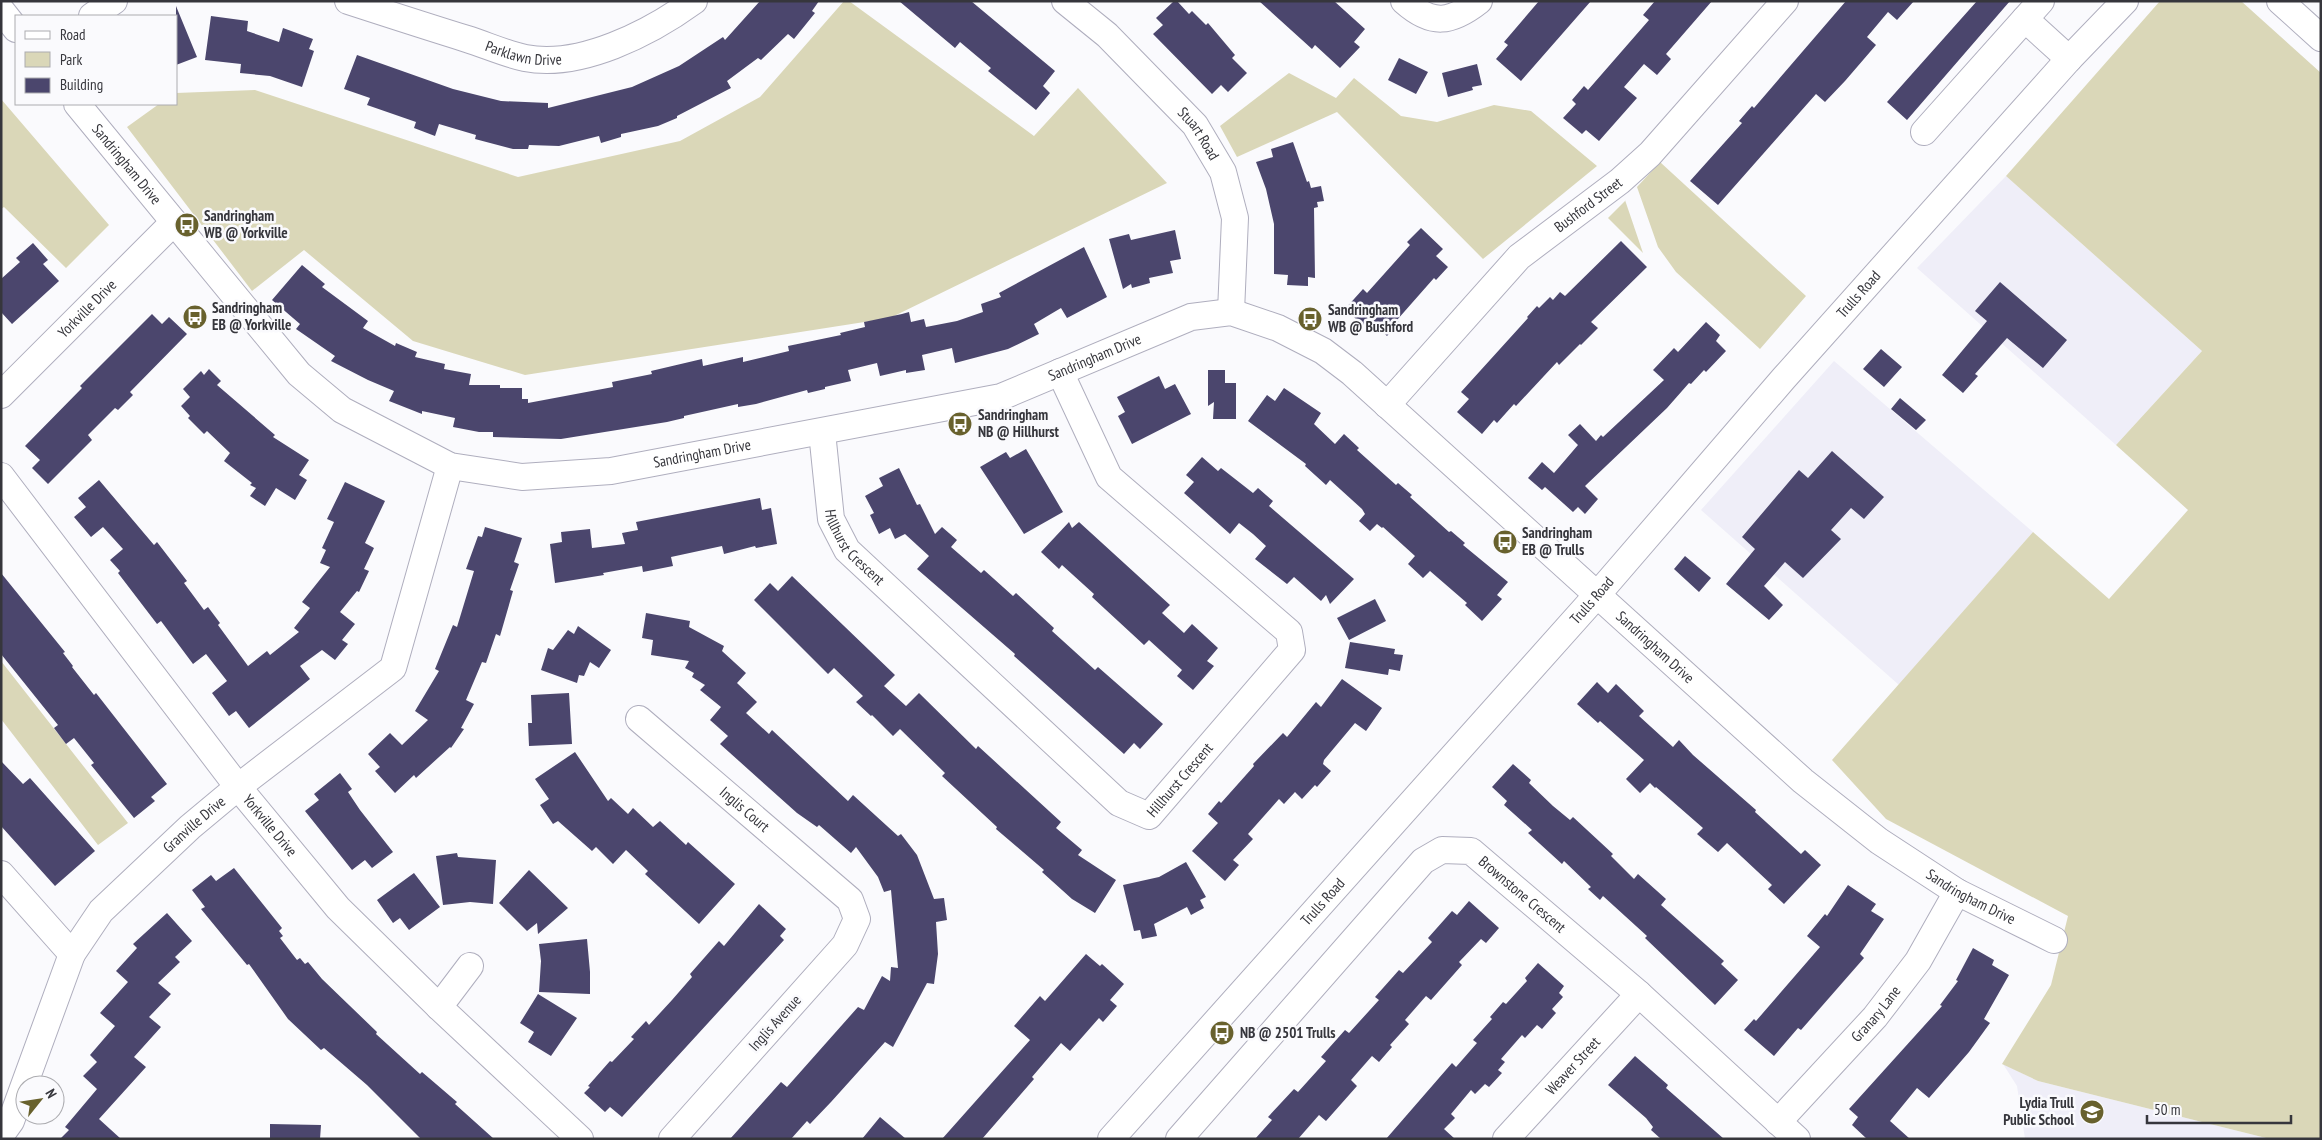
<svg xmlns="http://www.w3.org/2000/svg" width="2322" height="1140" viewBox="0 0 2322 1140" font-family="'PT Sans Narrow',sans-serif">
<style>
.built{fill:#efeef8}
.green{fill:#dad7b8}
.building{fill:#4b466d}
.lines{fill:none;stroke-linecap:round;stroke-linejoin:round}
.minor-casing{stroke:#afaebe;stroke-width:28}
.minor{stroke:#fff;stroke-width:26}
.labels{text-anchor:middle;stroke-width:5;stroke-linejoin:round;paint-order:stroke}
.street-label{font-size:15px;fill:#36363c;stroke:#fafafd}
.poi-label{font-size:15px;font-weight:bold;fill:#36363c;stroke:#fafafd;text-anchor:start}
</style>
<rect width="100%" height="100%" fill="#fafafd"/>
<path class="built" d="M2006,176l196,175 -86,94 -199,-177z
M1834,361l199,171 -134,153 -198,-175z
M2003,1064l35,17 232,58h-245l-8,-53z"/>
<path class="green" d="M844,1h5l185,135 44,-48 89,95 -277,135 -365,57 -112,-34 -109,-91 -52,41 -125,-164 32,-23h17v-11l79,-3 263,87 162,-36 80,-44z
M2160,1h81l80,72v1066h-51l-232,-58 -36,-17 49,-79 17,-69 -182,-97 -54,-59 201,-228 76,67 79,-89 -72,-65 86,-94 -196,-175z
M1289,73l47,25 18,-20 47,38 36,6 57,-17 37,6 66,55 -114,93 -146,-147 -100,45 -17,-31z
M1,99l108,126 -43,43 -62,-61 -3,2z
M1660,162l146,134 -46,53 -84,-77 -18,-25 -21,-60z
M1625,201v-1l18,53 -35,-35z
M1,661l127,162 -30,22 -97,-126z"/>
<path class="building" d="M760,1h59l-7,10 3,2 -21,26 -6,-5 -27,26 -3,-2 -31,23 4,7 -54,28v2l-19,8 -37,8v3l-20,6 -2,-7 -40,10 -30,-1 -1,4h-15l-38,-10 1,-4 -37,-11 -4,12 -21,-8 2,-6 -49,-17 3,-7 -26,-9 13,-34 96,34 48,12 47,2v5l84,-21 47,-21 44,-29 2,3z
M899,1h72l84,70 -12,15 7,7 -14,17 -48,-39 3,-3 -31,-26 -5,6z
M1174,1h3l12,13 3,-3 14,14 2,-2 27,32 -3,3 15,15 -19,19 -7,-7 -9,9 -59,-60 10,-9 -7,-7z
M1259,1h75l31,28 -11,13 6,5 -20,21 -25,-23 -3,4z
M1539,1h52l-70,80 -25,-22 12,-14 -4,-3z
M1655,1h57l-46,53 5,5 -14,16 -13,-11 -20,23 13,11 -38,43 -13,-11 -4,4 -19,-16 13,-14 -4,-4 12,-14 4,4 61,-70 -6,-5z
M1846,1h68l-17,19 -9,-8 -21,25 9,8 -31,36 -20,21 -9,-8 -98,111 -28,-24 52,-58 -3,-2 13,-15 2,2z
M1977,1h33l-103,119 -20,-18z
M176,6l21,51 -21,8z
M211,16l37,5 -1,10 32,11 4,-14 30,11 -4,10 5,2 -12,36 -32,-11 -30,-3 1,-9 -36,-4z
M1399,58l29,14 -12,22 -28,-14z
M1477,64l5,21 -10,2 1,3 -25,7 -6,-24z
M1293,142l14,40 2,-1 2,7 10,-2 3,15 -7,1 1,5 -4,1 1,70 -7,-1v9l-21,-1 1,-10 -14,-1v-50l-8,-35 -10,-27 17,-5 -2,-8z
M1421,228l22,21 -7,7 12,11 -12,13 -2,-2 -37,42 2,2 -12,14 -12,-12 -6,7 -24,-22 18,-20 4,4 43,-48 -3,-3z
M1175,230l6,29 -11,2 3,12 -24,5 1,5 -18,5 -1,-4 -8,5 -14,-50 20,-5 2,6z
M1621,241l26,26 -56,55 7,6 -17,17 -1,-1 -21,21 -2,-3 -41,44 -2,-2 -17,19 -3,-3 -12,14 -25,-22 12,-13 -8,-7 67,-74 -1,-1 10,-11 2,2 11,-11 3,3 7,-8 5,4z
M33,243l15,17 -5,4 16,17 -47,43 -11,-12v-33l19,-17 -4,-4z
M1084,247l23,50 -40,21 -6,-10 -27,16 5,10 -31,15 -53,14 -3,-15 -30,7 3,15 -19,3v-3l-26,6 -3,-13 -29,7 3,11 -26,6v2l-17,4 -1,-3 -51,14 -18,3v-3l-54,12v2l-17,4 -106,17 -68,-2v-5h-14l-26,-5 2,-9 -33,-7v3l-33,-13 5,-10 -26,-11 -37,-19 4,-5 -39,-27 4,-5 -28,-24 30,-35 23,19 -3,3 46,34 -5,7 32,18 1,-3 21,9 -2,5 30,7 -1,5 27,5 -2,11h31v3h22v11h6v4l85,-16 -1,-5 40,-8 -1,-3 51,-12 1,7 40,-9v5l46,-11 -1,-5 53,-11 -1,-2 25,-6 -1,-5 38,-8 7,-2 2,10 13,-3 2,8 31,-6 26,-9 -2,-8 20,-7 -2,-4z
M2000,282l67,58 -24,28 -36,-30 -32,36 3,2 -15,17 -21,-18 45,-54 -12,-10z
M152,314l10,10 7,-7 18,17 -57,58 3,3 -15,15 -3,-2 -27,27 4,5 -44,44 -16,-16 8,-8 -15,-14 57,-58 -2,-2z
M1706,322l14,13 -4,6 10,10 -20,21 -2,-2 -13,14 -2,-1 -22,25 -82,78 13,13 -13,15 -7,-7 -5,5 -28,-25 -3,3 -14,-12 14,-16 12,11 24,-28 -10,-10 12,-11 16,17 5,-6 2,2 61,-57 -11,-10 21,-22 4,4z
M1881,349l21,18 -18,20 -21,-18z
M209,369l12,12 -4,4 58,50 -2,2 36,23 -10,15 8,5 -12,20 -19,-12 -11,18 -15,-10 6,-8 -6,-3 2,-2 -28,-22 6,-8 -23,-22 -3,3 -16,-16 2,-2 -9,-10 9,-9 -7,-8 18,-18 3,4z
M1208,370h17v13h11v36h-23l1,-17 -6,4z
M1159,376l6,13 10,-5 16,30 -59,30 -14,-28 7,-4 -8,-15z
M1284,388l37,25 -7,11 21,20 9,-10 15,14 -2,2 39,35 2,-2 14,12 -2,2 39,35 2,-1 14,12 -2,2 45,37 -11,13 5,4 -20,22 -17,-16 2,-2 -37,-32 -7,7 -15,-14 7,-8 -32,-29 -1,1 -5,-4 -7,7 -11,-10 6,-7 -3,-5 -32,-29 -4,5 -21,-19 1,-2 -58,-43 19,-26 8,6z
M1900,398l26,22 -10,10 -25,-21z
M1026,449l37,63 -39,22 -44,-67 26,-15 4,6z
M1832,451l52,46 -20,22 -13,-11 -20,22 10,9 -38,39 -18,-16 -21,24 19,19 -14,15 -43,-36 29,-35 -13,-12 57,-67 9,8z
M1202,457l16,14 3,-3 32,25 5,-5 15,13 -4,5 85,73 -24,25 -4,-9 -5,6 -27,-24 -7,7 -32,-25 11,-13 -13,-12 -14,-11 -9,11 -46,-41 10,-11 -8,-7z
M899,468l18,37 3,-1 15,30 7,-7 15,13 -6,7 30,26 3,-3 29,26 3,-3 38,35 -2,3 43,39 3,-3 65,57 -23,25 -6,-6 -10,11 -110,-98 1,-2 -98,-85 12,-13 -24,-22 -10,5 -5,-11 -11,6 -9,-19 4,-2 -9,-17 18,-10 -4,-8z
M99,480l55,65 3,-3 30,39 -3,2 20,27 4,-3 12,16 -2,2 30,41 19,-15 3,4 29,-23 -5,-4 16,-20 -8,-6 28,-35 -10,-4 6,-13 -4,-2 12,-26 -7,-3 18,-37 40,19 -20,42 9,5 -10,21 5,2 -10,21 -2,-1 -17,21 15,12 -13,16 6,4 -13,16 -13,-10 -22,16 10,13 -61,49 -13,-17 -7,5 -17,-23 15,-12 -21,-27 -13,10 -32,-43 -4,3 -39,-51 2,-2 -10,-11 13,-11 -20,-22 -12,10 -17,-20 12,-10 -8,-9z
M760,498l2,12 9,-2 6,36 -21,4 -1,-2 -31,8 -2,-8 -51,11 2,9 -30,6 -1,-6 -39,7 1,2 -49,8 -5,-39 12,-2 -1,-10 29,-3 2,19 33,-4 -3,-11 16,-3 -2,-8z
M1069,522l3,6 7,-6 91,83 -8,8 22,20 8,-9 26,24 -11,13 7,5 -21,24 -16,-14 5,-6 -33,-30 -5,5 -52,-48 2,-3 -32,-29 -3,4 -18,-17z
M485,527l37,11 -8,24 5,2 -9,26 3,1 -13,45 -4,-2 -10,29 -4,-1 -16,38 8,4 -13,24 3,1 -13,19 -1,-1 -34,31 -2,-3 -19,18 -20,-22 5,-4 -12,-13 22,-21 12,12 26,-25 -13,-9 24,-40 -4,-2 18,-44 4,2 17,-56 -8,-2 12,-33 4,1z
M1685,556l26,22 -12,14 -25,-23z
M1,573l64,79 -2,1 10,13 -1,1 22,28 2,-2 71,91 -16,13 4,4 -21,17 -43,-53 3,-2 -20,-25 -8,6 -12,-16 4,-3 -57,-71z
M792,576l103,99 -11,11 22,20 13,-13 57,56 2,-3 83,76 -5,6 26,22 -4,5 38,25 -21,33 -23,-14 -30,-27 2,-2 -48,-41 1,-2 -55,-51 3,-3 -45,-44 -7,7 -21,-21 -1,1 -15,-14 7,-6 -29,-28 -6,6 -74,-74 16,-17 8,8z
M1375,599l11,22 -37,19 -12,-22z
M646,613l44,8 -1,6 35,19 -2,5 24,22 -9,10 20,19 -11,11 23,21 3,-4 76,71 5,-6 45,41 3,-2 16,21 17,44 10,-1 3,22 -11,2 2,32 -4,30 -7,-1 -34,64 -8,-5 -54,60 -21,22 -3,-3 -16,18h-61l51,-57 6,5 71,-80 6,3 18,-34 8,5 1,-14 7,1 -7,-78 -7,2 -6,-15 -22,-30 -5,6 -32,-28 -2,2 -20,-14 -77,-69 8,-8 -18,-16 11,-13 -21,-17 5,-5 -13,-8 2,-4 -9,-5 4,-7 -38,-6 2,-15 -11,-2z
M578,626l33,24 -12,18 -9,-6 -6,14 -5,-1 -2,8 -36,-13 7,-22 5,2 15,-20 6,4z
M1350,642l45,7 -1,5 9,1 -3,16 -11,-2 -1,6 -43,-7z
M1342,679l40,29 -16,23 -11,-8 -31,37 -1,4 8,7 -14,16 -2,-2 -13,14 -7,-7 -11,12 -5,-5 -31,35 5,5 -20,21 6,5 -14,16 -33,-30 26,-28 -10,-9 11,-13 2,2 33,-37 -1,-2 30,-31 4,4 29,-35 5,5z
M1597,682l11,11 8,-9 28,27 -5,5 34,31 6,-7 14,15 63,55 -1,2 46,42 4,-4 16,15 -37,39 -16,-15 4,-4 -45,-42 -9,9 -21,-18 6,-6 -47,-41 -1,1 -5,-5 -10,10 -14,-14 18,-19 -44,-39 -2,2 -21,-19z
M569,693l3,51 -43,2 -1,-23h4l-1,-28z
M575,752l33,49 3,-3 17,16 5,-6 20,19 7,-6 26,24 2,-3 47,42 -36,40 -54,-50 3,-3 -22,-21 -13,14 -17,-17 -4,4 -34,-30 -5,3 -13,-19 9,-6 -14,-20z
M1,761l22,23 7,-6 65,73 -40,35 -54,-60z
M1513,764l18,16 -2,3 24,23 17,14 3,-3 40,37 -2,2 23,23 4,-5 28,25 -5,6 63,56 -3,3 17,16 -23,25 -70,-67 2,-2 -44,-40 -3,4 -12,-11 3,-2 -27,-26 -2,3 -34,-31 4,-3 -28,-25 3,-4 -15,-14z
M340,773l12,16 -4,3 12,18 33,42 -21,16 -7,-8 -13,10 -47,-59 14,-11 -5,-6z
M457,853l1,4 38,3 -3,44 -23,-2 -27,3 -7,-49z
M1186,862l20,35 -6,3 4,8 -13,7 -4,-8 -33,17 3,12 -15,3 -2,-9 -6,1 -11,-46 36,-8z
M234,868l48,60 -3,3 4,5 -3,2 17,22 3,-2 5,6 3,-2 14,17 55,53 -1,2 44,40 2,-2 35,30 -2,2 39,35h-73l-54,-54 -43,-37 -3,2 -33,-31 -39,-55 -2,1 -46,-56 4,-2 -13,-17 19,-15 5,6z
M529,870l39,38 -30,26 -1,-11 -10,8 -28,-28z
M414,873l26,34 -31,23 -9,-12 -7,5 -16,-23z
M1848,885l28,19 -5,7 13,8 -24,35 4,4 -63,72 -3,-2 -24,28 -30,-26 10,-11 2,2 64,-74 -13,-11 18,-22 2,2z
M1469,901l30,27 -13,15 -5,-4 -22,23 3,3 -31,35 -5,-4 -21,24 4,4 -19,21 2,2 -13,15 -7,-6 -21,24 6,6 -31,35 -7,-6 -21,24h-43l17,-19 -4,-3 26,-28 4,3 28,-31 -5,-4 24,-27 4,3 30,-33 -4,-3 24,-27 4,3 29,-31 -4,-4 24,-27 5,4z
M759,904l27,25 -6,7 4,4 -162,177 -12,-10 -5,5 -21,-19 6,-6 -2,-1 22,-25 2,1 22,-23 -3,-2 15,-16 3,4 23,-25 20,-23 -2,-3 29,-33 5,5z
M167,913l25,28 -17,16 5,5 -22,21 13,11 -22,23 12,10 -27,30 12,10 -47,52 22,20h-61l9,-9 -4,-3 32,-38 -14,-13 14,-14 -7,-7 25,-29 -15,-13 28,-31 -12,-11 21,-23 -4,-4z
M587,939l3,33v22l-51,-2 2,-31 -2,-17z
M1973,948l21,12 -2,5 17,10 -25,44 6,4 -21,29 -40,46 -12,-10 -27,33 20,18h-43l-15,-14 6,-8 -9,-8 93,-103 -2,-1 18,-24 -2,-1z
M1086,954l14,12 2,-2 22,20 -14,16 7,6 -14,16 -4,-4 -29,33 -9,-8 -29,34 2,2 -52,60h-40l88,-99 -16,-14 26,-30 5,5z
M1538,963l26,23 -5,7 4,4 -11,12 4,4 -14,16 -5,-4 -12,13 -3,-3 -21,24 4,3 -7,8 4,3 -13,14 -4,-3 -10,10 -4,-4 -20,24 4,4 -11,11 11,10h-69l66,-76 4,4 21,-24 -4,-3 19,-21 -2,-2 13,-15 3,2 21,-23 -2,-3z
M538,994l39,24 -26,38 -23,-14 6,-10 -14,-9z
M1635,1056l33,29 -2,3 58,51h-63l-10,-9 2,-3 -7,-9 -38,-33z
M880,1117l26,22h-44z
M270,1124l51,1 -1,14h-50z"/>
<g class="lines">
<defs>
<g id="minor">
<path id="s1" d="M348,1c40,13 80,26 119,38 19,6 39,15 58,19 55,11 125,-25 169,-57"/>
<path id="s2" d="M1065,1l42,34 88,90 28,47 12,46 -4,94"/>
<path d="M1404,1c28,25 47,22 75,0"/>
<path d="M2280,1l41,37"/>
<path d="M1,10l15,19"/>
<path d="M92,16l22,-15"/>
<path d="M2025,19l44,40"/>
<path id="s3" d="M77,104l222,270 43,36 108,56 72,11 89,-6 390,-74 190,-80 40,-5 47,16 45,23 29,22 451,408 76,60 78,51 97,48"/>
<path d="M1924,132l117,-131"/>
<path id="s4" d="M1,395l173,-173"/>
<path id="s5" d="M1387,405l132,-148 101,-76 30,-27 135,-153"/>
<path id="s6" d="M822,432l9,87 16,31 272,253 30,13 143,-166 -3,-18 -180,-155 -49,-105"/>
<path id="s7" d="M1,476l237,311 100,121 101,99 141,132"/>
<path id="s8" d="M639,719l211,181 7,19 -12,26 -173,194"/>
<path d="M1,874l71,80"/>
<path d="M439,1007l31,-41"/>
<path id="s9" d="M1778,1122l97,-105 43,-56 39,-69"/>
<path id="s10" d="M1,1135l10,-14 61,-167 29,-43 89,-84 48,-40 155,-119 57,-202"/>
<path id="s11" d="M1111,1139l486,-544 187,-217 285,-319 56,-58"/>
<path id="s12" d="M1179,1139l244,-278 19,-11 29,1 168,143 158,145"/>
<path id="s13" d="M1506,1139l133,-145"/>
</g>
</defs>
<use href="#minor" class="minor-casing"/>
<use href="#minor" class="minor"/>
</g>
<defs>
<symbol id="bus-disc" viewBox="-11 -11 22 22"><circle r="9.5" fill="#68612d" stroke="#fafafd"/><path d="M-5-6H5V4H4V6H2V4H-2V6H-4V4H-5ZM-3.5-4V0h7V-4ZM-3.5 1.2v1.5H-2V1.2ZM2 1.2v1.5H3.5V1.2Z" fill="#fff"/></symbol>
<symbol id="school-disc" viewBox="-11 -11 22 22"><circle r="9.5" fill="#68612d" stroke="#fafafd"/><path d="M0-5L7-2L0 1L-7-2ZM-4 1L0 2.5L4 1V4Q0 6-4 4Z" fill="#fff"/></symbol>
</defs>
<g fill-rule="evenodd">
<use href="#bus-disc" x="173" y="211" width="28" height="28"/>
<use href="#bus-disc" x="181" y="303" width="28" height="28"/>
<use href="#bus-disc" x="1296" y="305" width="28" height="28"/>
<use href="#bus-disc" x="946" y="410" width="28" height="28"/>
<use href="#bus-disc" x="1491" y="528" width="28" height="28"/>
<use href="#bus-disc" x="1208" y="1019" width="28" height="28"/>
<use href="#school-disc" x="2078" y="1098" width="28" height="28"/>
</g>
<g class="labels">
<g class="street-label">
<text dy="5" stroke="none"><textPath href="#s1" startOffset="184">Parklawn Drive</textPath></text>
<text dy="5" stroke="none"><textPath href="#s2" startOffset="189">Stuart Road</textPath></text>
<text dy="5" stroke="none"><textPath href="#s3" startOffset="78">Sandringham Drive</textPath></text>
<text dy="5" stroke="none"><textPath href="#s5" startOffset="285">Bushford Street</textPath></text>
<text dy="5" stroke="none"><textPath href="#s11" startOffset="1128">Trulls Road</textPath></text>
<text dy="5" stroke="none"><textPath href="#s4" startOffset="122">Yorkville Drive</textPath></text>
<text dy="5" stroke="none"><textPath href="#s3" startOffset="1188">Sandringham Drive</textPath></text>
<text dy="5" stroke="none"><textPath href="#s3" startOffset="782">Sandringham Drive</textPath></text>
<text dy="5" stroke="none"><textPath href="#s6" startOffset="124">Hillhurst Crescent</textPath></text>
<text dy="5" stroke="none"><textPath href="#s11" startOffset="722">Trulls Road</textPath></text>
<text dy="5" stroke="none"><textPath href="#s3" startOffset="1878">Sandringham Drive</textPath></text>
<text dy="5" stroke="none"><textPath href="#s6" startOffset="574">Hillhurst Crescent</textPath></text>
<text dy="5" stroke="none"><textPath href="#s8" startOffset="139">Inglis Court</textPath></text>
<text dy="5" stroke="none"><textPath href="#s10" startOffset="374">Granville Drive</textPath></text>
<text dy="5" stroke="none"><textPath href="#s7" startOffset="441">Yorkville Drive</textPath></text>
<text dy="5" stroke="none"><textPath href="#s12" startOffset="488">Brownstone Crescent</textPath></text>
<text dy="5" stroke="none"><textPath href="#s3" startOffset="2282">Sandringham Drive</textPath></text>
<text dy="5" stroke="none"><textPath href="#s11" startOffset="318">Trulls Road</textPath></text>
<text dy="5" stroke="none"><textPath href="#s9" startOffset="146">Granary Lane</textPath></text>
<text transform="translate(775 1023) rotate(-48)" y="5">Inglis Avenue</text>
<text dy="5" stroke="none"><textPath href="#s13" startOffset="99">Weaver Street</textPath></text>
</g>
<g class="poi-label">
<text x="204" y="221">Sandringham<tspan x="204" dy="17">WB @ Yorkville</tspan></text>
<text x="212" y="313">Sandringham<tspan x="212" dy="17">EB @ Yorkville</tspan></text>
<text x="1328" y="315">Sandringham<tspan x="1328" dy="17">WB @ Bushford</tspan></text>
<text x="978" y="420">Sandringham<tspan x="978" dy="17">NB @ Hillhurst</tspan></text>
<text x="1522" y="538">Sandringham<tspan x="1522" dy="17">EB @ Trulls</tspan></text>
<text x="1240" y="1038">NB @ 2501 Trulls</text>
<text x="2074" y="1108" text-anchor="end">Lydia Trull<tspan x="2074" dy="17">Public School</tspan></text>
</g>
</g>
<rect width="2322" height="1140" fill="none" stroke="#36363c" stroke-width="5"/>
<rect x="15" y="15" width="162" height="90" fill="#fafafd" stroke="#acacb0"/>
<rect x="25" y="31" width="25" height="8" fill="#ffffff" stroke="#acacb0"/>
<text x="60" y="40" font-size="15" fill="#36363c">Road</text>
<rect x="25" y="52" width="25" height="15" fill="#dad7b8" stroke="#acacb0"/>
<text x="60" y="65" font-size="15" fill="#36363c">Park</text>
<rect x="25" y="78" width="25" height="15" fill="#4b466d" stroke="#acacb0"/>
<text x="60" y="90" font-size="15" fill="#36363c">Building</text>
<g transform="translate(40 1100) rotate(60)"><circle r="24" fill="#fafafd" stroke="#acacb0"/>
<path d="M0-4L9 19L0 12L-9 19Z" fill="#68612d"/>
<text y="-8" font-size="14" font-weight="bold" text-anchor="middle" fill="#36363c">N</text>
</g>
<path d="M2147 1115v8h144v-8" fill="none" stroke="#36363c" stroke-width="2.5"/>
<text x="2154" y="1115" font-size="15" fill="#36363c" stroke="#fafafd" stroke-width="4" paint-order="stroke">50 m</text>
</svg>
